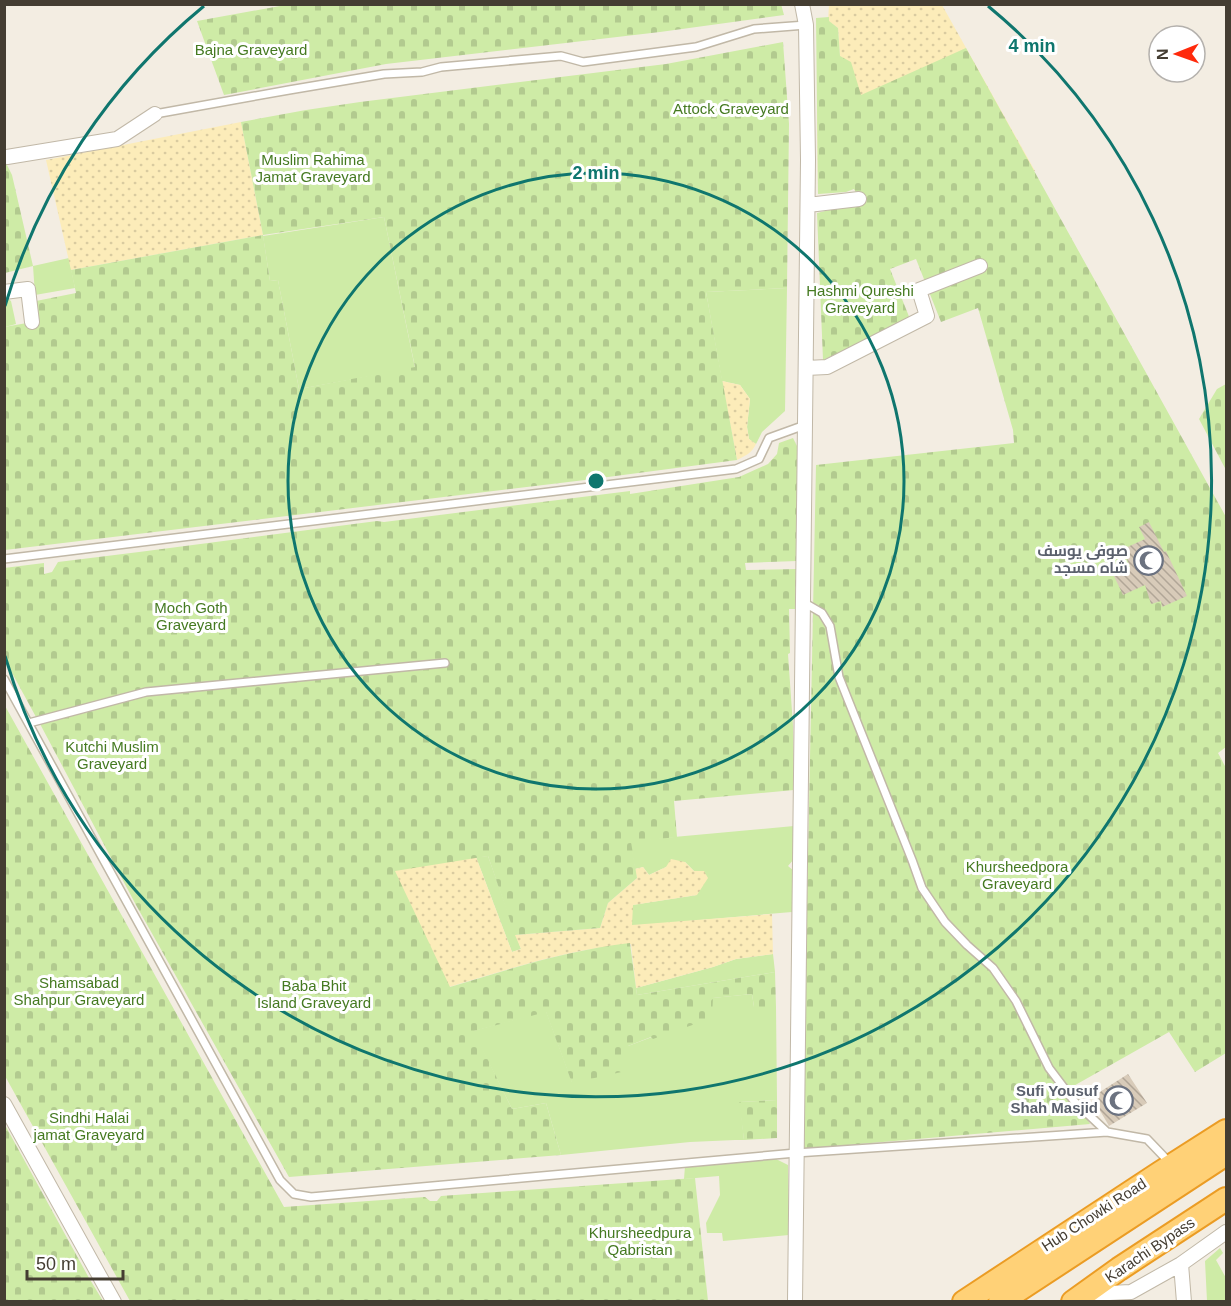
<svg xmlns="http://www.w3.org/2000/svg" width="1231" height="1306" viewBox="0 0 1231 1306" font-family="Helvetica,Cairo,sans-serif">
<style>
.grass{fill:#ceeba6}
.sand{fill:url(#sand-dots)}
.cemetery{fill:url(#cemetery-stones);fill-rule:evenodd}
.building{fill:url(#building-back-hatch)}
.lines{fill:none;stroke-linecap:round;stroke-linejoin:round}
.service-casing{stroke:#c1b8a7;stroke-width:10}
.minor-casing{stroke:#c1b8a7;stroke-width:16}
.trunk-casing{stroke:#eb9c24;stroke-width:26}
.service{stroke:#fff;stroke-width:7}
.minor{stroke:#fff;stroke-width:14}
.trunk{stroke:#ffd177;stroke-width:22}
.ring{fill:none;stroke:#0f766e;stroke-width:3}
.labels{text-anchor:middle;stroke-width:6;stroke-linejoin:round;paint-order:stroke}
.park-label{font-size:15px;fill:#457a21;stroke:#fff}
.worship-label{font-size:15px;font-weight:bold;fill:#5b616d;stroke:#fff;text-anchor:end}
.street-label{font-size:15px;fill:#443d32;stroke:#fff}
.centre{fill:#0f766e;stroke:#fff;stroke-width:3}
.ring-label{font-size:18px;text-anchor:middle;font-weight:bold;fill:#0f766e;stroke:#fff;stroke-width:6;stroke-linejoin:round;paint-order:stroke}
</style>
<defs>
<pattern id="sand-dots" width="8" height="8" patternUnits="userSpaceOnUse" patternTransform="scale(1.5)"><rect width="8" height="8" fill="#fcecb9"/><path d="M2 2h.1M6 6h.1" fill="none" stroke="#d9cba0" stroke-width="1.8" stroke-linecap="round"/></pattern>
<pattern id="cemetery-stones" width="16" height="16" patternUnits="userSpaceOnUse" patternTransform="scale(1.5)"><rect width="16" height="16" fill="#ceeba6"/><path d="M2 7V4a2 2 0 0 1 4 0v3zM10 15v-3a2 2 0 0 1 4 0v3z" fill="#b2ca8f"/></pattern>
<pattern id="building-back-hatch" width="6" height="6" patternUnits="userSpaceOnUse" patternTransform="scale(1.5)"><rect width="6" height="6" fill="#d8cbb9"/><path d="M-1 5l2 2M0 0l6 6M5-1l2 2" fill="none" stroke="#b1a697"/></pattern>
</defs>
<rect width="100%" height="100%" fill="#f3ede2"/>
<path class="grass" d="M384,217l31,151 -116,21 -21,-109 -8,1 -7,-45z
M69,258l6,30 -40,7 -2,-29z
M787,288l-2,123 -23,21 -6,12 -7,-5 -2,-12 3,-28 -10,-14 -18,-4 -16,-89z
M4,296l7,5 5,23 -11,3z
M794,826v33l-6,7 6,5 -2,41 -161,14 1,-21 65,-10 -3,-24 -9,-9 -19,5 -17,8 -6,-8 -8,2 -5,-28z
M488,856l33,93 -9,3 -36,-95z
M773,954l2,18 -138,23 -1,-7 77,-21 23,-8z
M752,994l2,13h22l1,93 -37,2 4,38h-9l-45,2 -129,13 -15,-52 -34,6 -39,-78 73,-20 26,71 56,-36 24,-9 60,-39z
M776,1159l12,6 1,70 -66,6 -1,-8h-15l-1,-10 14,-28 -1,-19 -35,3 1,-13z
M1220,1248l3,5 -7,7 10,18v23h-19l-2,-40z"/>
<path class="sand" d="M829,5h113l93,166 -174,32 -7,-15 -36,6 -1,-84 23,-53 -2,-29 -10,-7z
M241,122l22,113 -192,35 -25,-110z
M722,381l18,4 10,14 -3,28 2,12 7,5c-4,9 -11,12 -19,16z
M476,857l36,95 9,-3 -6,-14 85,-7 8,-25 29,-25 -2,-9 8,-2 6,8 17,-8 5,-8 14,3 9,9h10l4,7 -11,17 -64,10 -1,20 140,-11 1,40 -37,5 -23,8 -77,21 -5,-44c-63,5 -122,25 -182,43l-55,-117z"/>
<path class="cemetery" d="M291,4h490l3,11 -124,17 -274,32 -162,31 -27,-74z
M829,17v4l9,7 2,28 11,6 10,33 105,-47 260,469v230l-8,6 8,15v285l-31,19 -26,-40 -99,56 20,36 -288,25 14,-684 198,-22 -1,-13 -35,-122 -37,14 -25,-63 -26,10 20,50 -87,41 -6,-147 44,-11 -7,-13 -8,3 -28,2 -2,-176z
M783,42l6,82 -2,164 -81,4 31,168 -152,20 -580,70 -1,-223 23,-4 9,-22 40,-8 -5,-23 192,-35 -22,-113 65,-12 54,-8 306,-38zM384,217l31,150 -116,22 -21,-109 -8,1 -7,-46z
M4,159l8,16 21,91 -28,7z
M1226,384v86l-27,-51 18,-30z
M793,438l4,8 2,10 -2,105 -52,2 1,7 51,-1 2,40h-10l1,44 -2,1 5,72 1,64 -120,11 3,36 -46,5 6,36 -29,25 -8,25 -85,7 -27,-79 -93,15 55,116c59,-18 118,-37 180,-44l7,52 138,-23 1,35h-22l-2,-13 -39,4 -1,20 -59,21 -2,-2 -23,9 -2,25 -54,12 -26,-71 -72,19 38,78 34,-6 15,52 -272,22 -153,-272 -97,-183 110,-26 296,-29v-7l-301,29 -108,28 -31,-57 -1,-92 40,-5v11l8,-2 6,-10 81,-10 238,-31 7,1 246,-31v3l109,-17 29,-13 9,-10 2,-11z
M4,704l280,503 141,-10 5,4h7l4,-5 254,-18 13,123h-578l-125,-225z
M777,1100v38l-33,2 -5,-38z
M5,1125l84,153 14,23h-98z"/>
<path class="building" d="M1149,522l15,30 2,-1 21,45 -25,11 -1,-6 -10,3 -6,-19 -22,10 -10,-21 17,-7 -7,-18 22,-10 -6,-12z
M1128,1074l19,29 -38,23 -17,-29z"/>
<g class="lines">
<defs>
<path id="service" d="M155,114l134,-24 95,-16 38,-2 19,-5 120,-11 22,6 113,-15 58,-18 52,-4
M4,559l732,-90 23,-10 10,-21 36,-13
M803,602l19,11 8,13 9,51 73,183 10,28 23,34 22,23 26,23 23,33 33,67 25,33 33,31
M4,679l276,501 14,14 17,3 485,-44 311,-21 40,7 23,24
M29,723l117,-31 299,-29"/>
<path id="minor" d="M7,157l110,-18 38,-25
M808,205l51,-6
M4,292l24,-3 4,33
M806,368l21,-1 100,-51 -8,-26 61,-24
M4,1104l110,198
M1181,1264l3,38
M1087,1294l44,-2 50,-28 45,-32
M795,1302l13,-1142 -2,-135 -4,-21"/>
<path id="trunk" d="M964,1302l196,-129 66,-42
M1000,1302l226,-148
M1073,1302l46,-33 107,-70"/>
</defs>
<use href="#service" class="service-casing"/>
<use href="#minor" class="minor-casing"/>
<use href="#trunk" class="trunk-casing"/>
<use href="#service" class="service"/>
<use href="#minor" class="minor"/>
<use href="#trunk" class="trunk"/>
</g>
<g class="ring">
<circle cx="596" cy="481" r="308"/>
<path d="M5 306A616 616 0 0 1 204 6M988 6A616 616 0 1 1 5 656"/>
</g>
<defs>
<symbol id="mosque-ring" viewBox="-11 -11 22 22"><circle r="9.5" fill="#fff" stroke="#6b7280" stroke-width="1.5"/><path d="M3.5-4.9A6 6 0 1 0 3.5 4.9A5 5 0 1 1 3.5-4.9Z" fill="#6b7280"/></symbol>
</defs>
<g fill-rule="evenodd">
<use href="#mosque-ring" x="1132" y="544" width="33" height="33"/>
<use href="#mosque-ring" x="1102" y="1084" width="33" height="33"/>
</g>
<g class="labels">
<g class="park-label">
<text x="251" y="55">Bajna Graveyard</text>
<text x="731" y="114">Attock Graveyard</text>
<text x="313" y="165">Muslim Rahima<tspan x="313" dy="17">Jamat Graveyard</tspan></text>
<text x="860" y="296">Hashmi Qureshi<tspan x="860" dy="17">Graveyard</tspan></text>
<text x="191" y="613">Moch Goth<tspan x="191" dy="17">Graveyard</tspan></text>
<text x="112" y="752">Kutchi Muslim<tspan x="112" dy="17">Graveyard</tspan></text>
<text x="1017" y="872">Khursheedpora<tspan x="1017" dy="17">Graveyard</tspan></text>
<text x="79" y="988">Shamsabad<tspan x="79" dy="17">Shahpur Graveyard</tspan></text>
<text x="314" y="991">Baba Bhit<tspan x="314" dy="17">Island Graveyard</tspan></text>
<text x="89" y="1123">Sindhi Halai<tspan x="89" dy="17">jamat Graveyard</tspan></text>
<text x="640" y="1238">Khursheedpura<tspan x="640" dy="17">Qabristan</tspan></text>
</g>
<g class="worship-label">
<text x="1128" y="556">صوفی یوسف<tspan x="1128" dy="17">شاہ مسجد</tspan></text>
<text x="1098" y="1096">Sufi Yousuf<tspan x="1098" dy="17">Shah Masjid</tspan></text>
</g>
<g class="street-label">
<text transform="translate(1094 1215) rotate(-33)" y="5">Hub Chowki Road</text>
<text transform="translate(1150 1250) rotate(-34)" y="5">Karachi Bypass</text>
</g>
</g>
<circle cx="596" cy="481" r="9" class="centre"/>
<g class="ring-label">
<text x="1032" y="52">4 min</text>
<text x="596" y="179">2 min</text>
</g>
<rect width="1231" height="1306" fill="none" stroke="#443d32" stroke-width="12"/>
<g transform="translate(1177 54) rotate(269)"><circle r="28" fill="#ffffff" stroke="#b4b1ad" stroke-width="1.5"/>
<path d="M0-4.5L10 22L0 15L-10 22Z" fill="#ff2a0c"/>
<text y="-9" font-size="16" font-weight="bold" text-anchor="middle" fill="#443d32">N</text>
</g>
<path d="M27 1270v9h96v-9" fill="none" stroke="#443d32" stroke-width="3"/>
<text x="36" y="1270" font-size="18" fill="#443d32" stroke="#ffffff" stroke-width="4.5" paint-order="stroke">50 m</text>
</svg>
